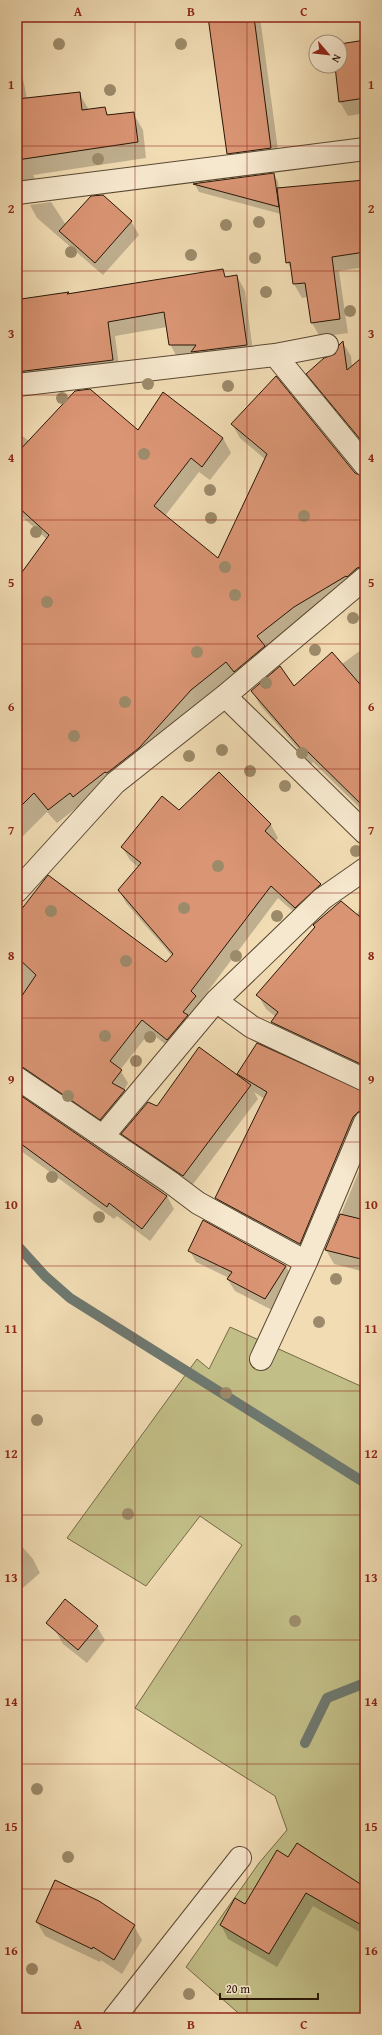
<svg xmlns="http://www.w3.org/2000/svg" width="382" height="2035" viewBox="0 0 382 2035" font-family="'Gentium Book Plus',serif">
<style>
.green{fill:#c2be87;stroke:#756a46}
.shadow{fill:#0003}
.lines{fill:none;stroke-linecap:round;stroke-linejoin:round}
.stream{stroke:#6e786f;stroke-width:10}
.building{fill:#da9574;stroke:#281606}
.minor-casing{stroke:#5a4832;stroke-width:24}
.minor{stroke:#f6e8ce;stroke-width:22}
.tree{fill:#9c8b6a}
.grid{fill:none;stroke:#8f2418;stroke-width:1;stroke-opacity:0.55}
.neatline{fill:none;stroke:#8f2418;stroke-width:1.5}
.grid-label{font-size:13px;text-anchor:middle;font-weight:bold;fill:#8f2418}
</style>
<rect width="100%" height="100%" fill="#f1dcb4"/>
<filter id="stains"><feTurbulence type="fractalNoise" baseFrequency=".005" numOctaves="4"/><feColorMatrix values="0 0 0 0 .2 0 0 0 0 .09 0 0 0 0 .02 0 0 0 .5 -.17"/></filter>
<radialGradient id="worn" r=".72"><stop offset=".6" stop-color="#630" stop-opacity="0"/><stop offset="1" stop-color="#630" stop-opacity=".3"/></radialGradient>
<path class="green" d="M230,1327l135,61v630h-121l-58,-51 73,-104 28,-33 -12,-34 -140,-88 107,-163 -42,-29 -54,70 -79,-48 130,-179 12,10z"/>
<path class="shadow" d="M209,17h51l20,148 -42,6 -10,-17z
M365,41v72l-17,3 -8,-14 -4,-36h4v-21z
M17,68l6,11 4,20 52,-6 10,17 15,-1 5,7 24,-3 10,17 3,28 -113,17 11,19 -27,8z
M274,174l4,8 1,7 86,-8v86l-26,4 9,62 -28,4 -8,-14 -4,-26 -6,1 -8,-14 -2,-14 -5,-8 -6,-48 -82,-22 -4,-7z
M51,202l15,23 65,-4 8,14 -36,40 -66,-57 -7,-13z
M222,270l4,8 11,-2 8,15 9,68h-76l-8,-15 -3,-17 -52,9 5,38 -103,17v-90l51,-8 1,2z
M343,343l8,13 1,11 13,-11v77l-24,-31 -9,6 -16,-20 -8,-14 28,-19z
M232,424l133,82v77l-283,228 -3,-5 -22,17 -10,-11 -30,30v-273l114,83 16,-21 -130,-119v-80l12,9 109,-10 85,7 8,15 -21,27 -11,-8 -34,44 53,44 48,-100 -26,-22z
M365,647v166l-52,-51 -2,2 -51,-59 -8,-14 42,-4 48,-23z
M219,773l52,52 7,13 -3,4 46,43 7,13 -25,22 -25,-22 -79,105 4,6 -28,43 -25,-20 -30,38 8,13 -4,7 8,13 -24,29 -91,-51v-163l149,45 6,-7 -46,-53 -7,-13 19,-23 -8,-7 -8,-13 57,-36z
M341,902l15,13 9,-12v173l-85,-40 -8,-14 4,-5 -10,-8 -8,-14 58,-67 -2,-3z
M239,1074l126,19v34l-57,131 -84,-46 -8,-14 49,-99 -11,-7 4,7 -68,89 -60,-41 -8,-13 35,-26 86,-28z
M17,1094l150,102 7,13 -24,32 -33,-25 -3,3 -97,-71z
M365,1157v115l-31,-8 -8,-14z
M190,1251l96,15 6,12 -20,32 -37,-19 -7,-11 1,-2 -33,-16z
M17,1541l16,18 7,14 -23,20z
M97,1627l8,13 -18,23 -24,-19 -8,-14z
M288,1858l73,28 4,-7v56l-52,-29 -36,61 -49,-28 -7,-14 15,-26 10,6z
M37,1922l97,4 8,14 -20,34 -21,-14 -1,2 -55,-26z
M58,2012l7,6h-11z"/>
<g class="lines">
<path class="stream" d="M17,1245l28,31 25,22 295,185
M305,1743l22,-45 38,-15"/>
</g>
<path class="building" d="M208,17h46l17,131 -44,6z
M365,40v58l-26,4 -4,-36h5v-22z
M80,92l2,18 23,-3 2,8 27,-3 4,30 -121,18v-61z
M274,173l5,34 -86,-23 6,-1z
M365,180v72l-33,5 8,62 -29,4 -6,-40 -12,1 -3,-22 -4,1 -9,-75z
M103,195l29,26 -37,42 -36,-32 32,-35z
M223,269l2,8 12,-2 10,70 -56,7 5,-7h-27l-5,-33 -56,10 5,38 -96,12v-71h5l-1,-2 48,-7 -2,2z
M343,341l4,29 18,-15v90l-59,-71 18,-16 11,-4 4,-9z
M276,376l79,97 10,4v89l-8,2 -10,9 -1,-1 -52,31 -37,29 8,10 -31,26 -8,-10 -35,28 -52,58 -32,25 -2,-1 -32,25 -3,-4 -22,17 -14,-17 -17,17v-231l32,-44 -32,-29v-53l58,-62 15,-2 48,41 25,-38 60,46 -21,29 -11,-9 -37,48 64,52 49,-104 -36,-30z
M332,652l33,38v118l-60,-59 -3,1 -51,-59 29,-25 14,20z
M219,772l52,52 -6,7 56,53 -26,24 -24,-22 -80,105 5,5 -13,16 5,3 -21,25 -25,-20 -32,41 12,9 -10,13 13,7 -25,30 -76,-52 -7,-2v-63l19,-28 -19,-18v-42l31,-40 118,87 7,-8 -55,-64 23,-27 -20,-16 41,-51 17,14z
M341,901l24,20v145l-94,-44 7,-10 -22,-17 59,-68 -2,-2z
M257,1043l108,49v18l-7,2 -5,5 -53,127 -85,-46 52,-106 -30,-18z
M199,1047l52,38 -68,91 -62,-42 27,-32 9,4z
M17,1093l150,103 -25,33 -33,-26 -2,4 -90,-66z
M340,1214l25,6v40l-40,-10z
M203,1220l83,46 -21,33 -38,-20 5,-7 -44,-21z
M65,1599l33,27 -20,24 -32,-27z
M297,1843l68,44v40l-59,-34 -37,61 -49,-29 15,-27 10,6 32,-54 11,7z
M55,1880l44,21 36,24 -21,35 -21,-13 -1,2 -56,-27z"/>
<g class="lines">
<defs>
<path id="minor" d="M17,193l348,-44
M275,355l90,110
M17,385l258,-30 52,-10
M225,696l140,137
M17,891l98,-108 110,-87 140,-118
M216,1001l36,26 113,53
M17,1078l153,104 28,21 108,59
M103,1136l113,-135 106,-102 43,-30
M261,1359l45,-97 59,-140
M114,2018l126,-160"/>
</defs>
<use href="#minor" class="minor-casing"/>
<use href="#minor" class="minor"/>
</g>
<g class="tree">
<circle cx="59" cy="44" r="6"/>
<circle cx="181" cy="44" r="6"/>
<circle cx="110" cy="90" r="6"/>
<circle cx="98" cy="159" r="6"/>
<circle cx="259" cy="222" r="6"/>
<circle cx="226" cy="225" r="6"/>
<circle cx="71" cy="252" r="6"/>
<circle cx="191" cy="255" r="6"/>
<circle cx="255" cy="258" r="6"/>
<circle cx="266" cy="292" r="6"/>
<circle cx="350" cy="311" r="6"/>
<circle cx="148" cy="384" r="6"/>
<circle cx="228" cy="386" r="6"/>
<circle cx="62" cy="398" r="6"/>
<circle cx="144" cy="454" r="6"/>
<circle cx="210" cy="490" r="6"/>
<circle cx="304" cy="516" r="6"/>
<circle cx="211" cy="518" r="6"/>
<circle cx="36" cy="532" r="6"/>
<circle cx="225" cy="567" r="6"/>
<circle cx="235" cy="595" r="6"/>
<circle cx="47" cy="602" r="6"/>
<circle cx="353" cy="618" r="6"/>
<circle cx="315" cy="650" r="6"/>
<circle cx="197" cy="652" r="6"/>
<circle cx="266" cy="683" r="6"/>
<circle cx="125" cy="702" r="6"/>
<circle cx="74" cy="736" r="6"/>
<circle cx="222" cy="750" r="6"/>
<circle cx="302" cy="753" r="6"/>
<circle cx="189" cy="756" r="6"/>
<circle cx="250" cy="771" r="6"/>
<circle cx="285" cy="786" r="6"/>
<circle cx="356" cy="851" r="6"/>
<circle cx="218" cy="866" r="6"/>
<circle cx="184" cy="908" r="6"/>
<circle cx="51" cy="911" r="6"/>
<circle cx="277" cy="916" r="6"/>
<circle cx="236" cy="956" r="6"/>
<circle cx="126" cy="961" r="6"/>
<circle cx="105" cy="1036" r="6"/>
<circle cx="150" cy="1037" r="6"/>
<circle cx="136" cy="1061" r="6"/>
<circle cx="68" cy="1096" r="6"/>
<circle cx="52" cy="1177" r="6"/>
<circle cx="99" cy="1217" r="6"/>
<circle cx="336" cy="1279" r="6"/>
<circle cx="319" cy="1322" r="6"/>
<circle cx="226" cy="1393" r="6"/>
<circle cx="37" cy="1420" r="6"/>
<circle cx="128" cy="1514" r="6"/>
<circle cx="295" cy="1621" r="6"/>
<circle cx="37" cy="1789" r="6"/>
<circle cx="68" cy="1857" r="6"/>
<circle cx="32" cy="1969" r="6"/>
<circle cx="189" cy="1994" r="6"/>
</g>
<path class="grid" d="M135,17v2001M247,17v2001M17,146h348M17,271h348M17,395h348M17,520h348M17,644h348M17,769h348M17,893h348M17,1018h348M17,1142h348M17,1266h348M17,1391h348M17,1515h348M17,1640h348M17,1764h348M17,1889h348"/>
<rect width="382" height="2035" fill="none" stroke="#f1dcb4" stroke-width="44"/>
<g transform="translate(328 54) rotate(118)"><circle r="19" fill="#f6e8ce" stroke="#a4947e"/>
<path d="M0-3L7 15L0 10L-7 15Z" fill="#8f2418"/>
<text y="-6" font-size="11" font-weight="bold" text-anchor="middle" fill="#281606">N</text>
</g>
<path d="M220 1993v6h98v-6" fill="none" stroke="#281606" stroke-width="2"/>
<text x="226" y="1993" font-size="12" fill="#281606" stroke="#f6e8ce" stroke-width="3" paint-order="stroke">20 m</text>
<rect x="22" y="22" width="338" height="1991" class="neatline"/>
<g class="grid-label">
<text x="78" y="16">A</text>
<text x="191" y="16">B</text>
<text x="304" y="16">C</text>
<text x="11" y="89">1</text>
<text x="371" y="89">1</text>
<text x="11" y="213">2</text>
<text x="371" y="213">2</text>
<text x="11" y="338">3</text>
<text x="371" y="338">3</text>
<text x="11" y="462">4</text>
<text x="371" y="462">4</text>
<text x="11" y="587">5</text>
<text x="371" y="587">5</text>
<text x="11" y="711">6</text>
<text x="371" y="711">6</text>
<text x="11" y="835">7</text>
<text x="371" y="835">7</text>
<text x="11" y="960">8</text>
<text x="371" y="960">8</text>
<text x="11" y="1084">9</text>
<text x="371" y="1084">9</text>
<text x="11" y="1209">10</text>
<text x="371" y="1209">10</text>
<text x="11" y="1333">11</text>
<text x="371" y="1333">11</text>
<text x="11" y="1458">12</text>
<text x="371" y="1458">12</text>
<text x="11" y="1582">13</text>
<text x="371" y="1582">13</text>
<text x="11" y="1706">14</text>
<text x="371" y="1706">14</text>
<text x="11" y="1831">15</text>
<text x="371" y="1831">15</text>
<text x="11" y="1955">16</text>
<text x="371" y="1955">16</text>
<text x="78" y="2029">A</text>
<text x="191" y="2029">B</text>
<text x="304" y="2029">C</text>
</g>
<rect width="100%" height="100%" filter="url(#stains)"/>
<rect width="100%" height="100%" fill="url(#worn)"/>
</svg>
